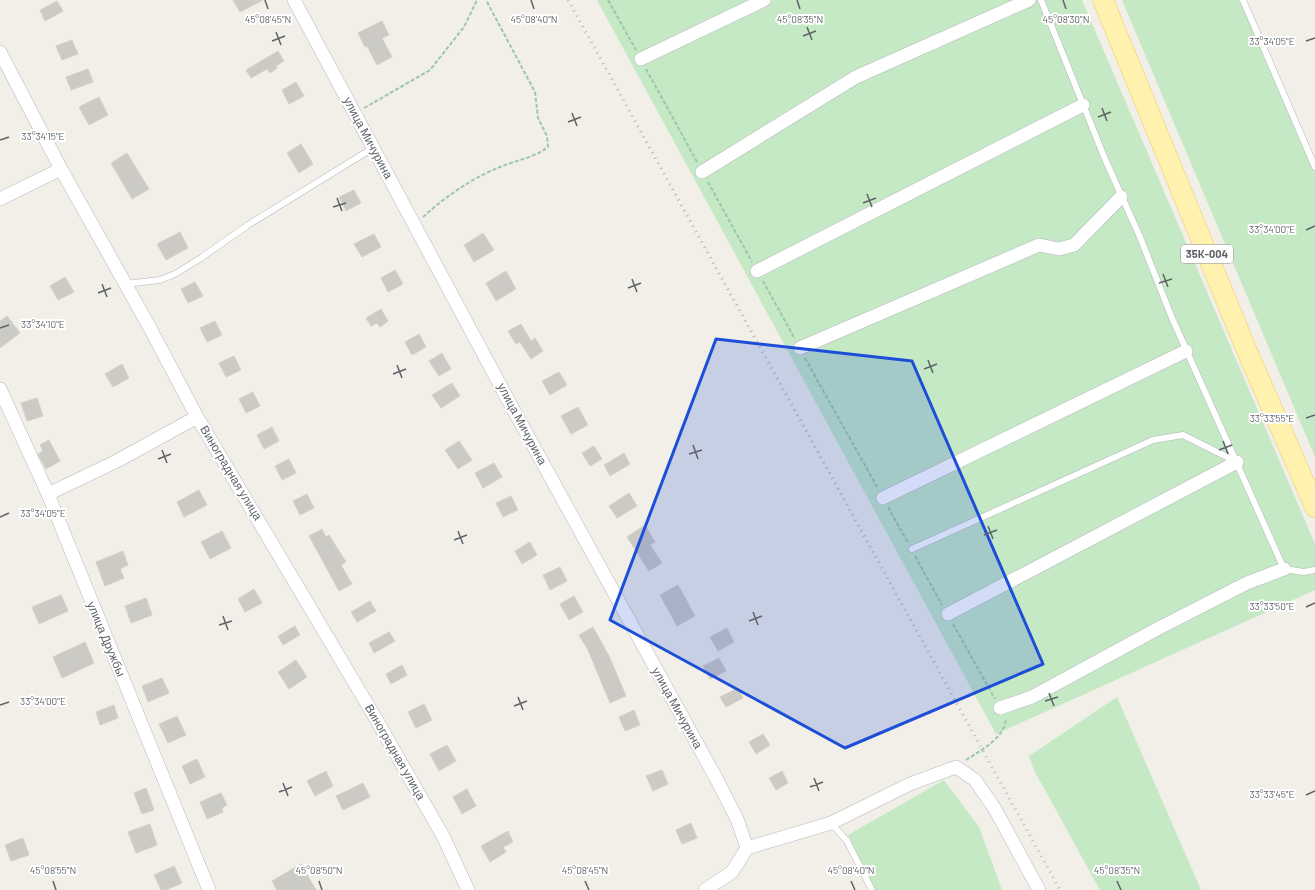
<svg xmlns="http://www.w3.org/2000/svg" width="1315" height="890" viewBox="0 0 1315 890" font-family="Barlow,sans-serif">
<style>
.green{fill:#c5e8c5}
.building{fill:#cccac5;stroke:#d6d1c6}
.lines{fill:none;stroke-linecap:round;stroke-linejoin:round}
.lane-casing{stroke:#b5b8bc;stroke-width:7}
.street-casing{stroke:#b5b8bc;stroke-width:14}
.primary-casing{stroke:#f2c960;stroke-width:21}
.path{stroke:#9cc7a9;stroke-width:2;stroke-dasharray:4 2;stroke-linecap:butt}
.lane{stroke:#fff;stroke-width:6}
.street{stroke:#fff;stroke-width:13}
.primary{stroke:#fff2af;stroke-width:20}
.rail{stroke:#b6b7b8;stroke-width:3;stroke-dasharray:1 5;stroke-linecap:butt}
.marked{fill:#1d4ed8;fill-opacity:0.2;stroke:#1d4ed8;stroke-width:3;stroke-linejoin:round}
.ticks{fill:none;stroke:#5f6368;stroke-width:1.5}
.labels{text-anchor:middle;stroke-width:4;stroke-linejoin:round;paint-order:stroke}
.shield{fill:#fff;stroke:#8f9295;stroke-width:1}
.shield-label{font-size:11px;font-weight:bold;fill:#5f6368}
.street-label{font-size:12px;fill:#5f6368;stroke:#fff}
.ticks-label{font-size:10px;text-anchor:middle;fill:#5f6368;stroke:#fff;stroke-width:4;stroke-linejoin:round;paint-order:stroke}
</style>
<rect width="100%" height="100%" fill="#f1efe8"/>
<path class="green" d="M597,0h485l233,544v46l-319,144z
M1122,0h119l74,169v288z
M1117,697l84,193h-101l-65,-118 -6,-16z
M944,780l35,47 23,63h-127l-27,-55z"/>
<path class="building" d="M233,0h30l-23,12z
M57,1l6,10 -18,10 -5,-11z
M382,21l7,14 -7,3 10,19 -15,8 -10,-19 -2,1 -7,-14z
M72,40l6,14 -16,6 -6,-14z
M278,51l6,10 -8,5 1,2 -7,5 -3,-4 -16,9 -5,-8z
M88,69l5,13 -22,8 -5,-13z
M296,82l8,14 -15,8 -7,-14z
M99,97l9,18 -19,10 -10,-18z
M301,144l12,20 -14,9 -12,-20z
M127,153l22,36 -17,10 -21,-36z
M354,190l7,13 -15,8 -7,-14z
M180,232l8,16 -22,12 -9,-16z
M483,233l11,17 -20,12 -10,-17z
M374,234l7,13 -19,10 -8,-13z
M395,270l8,14 -15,8 -7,-14z
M506,271l10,18 -20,12 -10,-18z
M65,277l9,15 -16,8 -8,-14z
M195,282l8,14 -15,7 -7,-14z
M381,309l7,12 -8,6 -3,-4 -6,3 -5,-8z
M7,316l13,17 -20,15v-27z
M215,321l7,14 -15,7 -7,-14z
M521,324l10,17 4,-3 8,13 -12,8 -11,-17 -4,2 -8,-13z
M419,334l7,13 -14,8 -7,-13z
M442,353l9,16 -12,7 -10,-15z
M234,356l7,14 -15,7 -7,-14z
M122,364l7,14 -16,9 -8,-13z
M559,372l8,13 -17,10 -8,-14z
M452,383l8,13 -19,12 -9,-13z
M253,392l7,14 -14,7 -7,-14z
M37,398l6,18 -16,5 -6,-18z
M578,407l10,18 -17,9 -10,-18z
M272,427l7,14 -15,8 -7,-14z
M49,440l11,21 -14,8 -8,-15 5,-3 -3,-6z
M459,441l13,19 -14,9 -13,-19z
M594,446l8,13 -12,7 -8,-13z
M624,453l6,11 -20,12 -6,-11z
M289,459l7,14 -14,7 -7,-14z
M494,463l8,14 -19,11 -8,-15z
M199,490l8,15 -23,12 -7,-15z
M629,493l8,13 -20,12 -8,-12z
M307,494l7,14 -14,7 -7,-14z
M511,496l7,14 -15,7 -7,-14z
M645,525l10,17 -5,3 12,18 -13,8 -22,-34z
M322,529l4,8 3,-2 17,27 -5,3 11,19 -13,7 -30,-55z
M222,531l9,17 -21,11 -9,-17z
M530,542l7,13 -15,9 -7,-13z
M123,551l5,14 -8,4 4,9 -19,8 -9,-24z
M560,567l7,14 -17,9 -7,-15z
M678,585l17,31 -18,10 -17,-31z
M254,589l8,14 -17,9 -7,-13z
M61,595l7,16 -29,13 -7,-17z
M574,596l9,16 -14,8 -9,-16z
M146,598l6,17 -21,8 -6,-17z
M370,601l6,10 -19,11 -6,-10z
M295,626l5,9 -17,10 -5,-9z
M593,627l16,29 17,40 -16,7 -22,-53 -9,-15z
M727,628l7,14 -16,9 -8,-14z
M389,632l6,9 -21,12 -5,-10z
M85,642l9,21 -32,15 -9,-21z
M719,658l7,13 -16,8 -7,-13z
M296,660l11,17 -18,12 -11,-17z
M402,665l5,10 -16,9 -5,-10z
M162,678l7,15 -21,9 -6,-16z
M738,688l5,10 -17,9 -6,-10z
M424,704l8,16 -16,8 -8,-16z
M114,705l4,13 -18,7 -4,-13z
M634,710l6,15 -15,6 -6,-14z
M177,716l9,19 -18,8 -9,-19z
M763,734l7,11 -14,9 -7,-12z
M447,745l9,16 -17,10 -9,-17z
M197,759l8,18 -15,7 -8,-18z
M662,770l6,14 -15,7 -7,-15z
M326,771l7,15 -18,10 -8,-15z
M782,771l6,12 -12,7 -7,-12z
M363,783l7,14 -27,13 -7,-14z
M146,788l8,22 -12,4 -8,-21z
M467,789l9,17 -14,8 -9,-17z
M221,793l6,12 -5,3 1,4 -16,7 -7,-17z
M691,823l6,15 -15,6 -6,-14z
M150,824l7,21 -21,8 -8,-21z
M508,831l5,11 -10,5 3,5 -16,10 -9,-16z
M23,838l6,17 -18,6 -6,-16z
M301,864l15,26h-39l-5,-9z
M174,866l8,17 -16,7h-5l-7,-15z"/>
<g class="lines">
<defs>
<path id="lane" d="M1041,0l64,159 35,78 32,81 112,251 20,3 11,-2
M1243,0l72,167
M125,284l35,-4 15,-6 26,-16 47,-33 125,-77
M912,549l241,-109 30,-5 54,27
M831,823l16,18 25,49"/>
<path id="street" d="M294,0l213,398 209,380 21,41 10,29
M0,52l61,117 89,159 47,89 179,302 67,117 25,54
M641,59l123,-59
M702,172l154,-95 173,-77
M0,199l61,-30
M757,271l326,-166
M800,348l239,-103 20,4 15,-4 47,-48
M0,389l48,105 161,396
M48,494l69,-33 80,-44
M883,498l303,-147
M948,614l289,-152
M1000,708l32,-11 125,-68 90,-46 37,-14
M705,890l27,-18 15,-24 84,-25 79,-39 46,-17 19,13 20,29 44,81"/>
<path id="primary" d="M1103,0l144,351 68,156"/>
</defs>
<use href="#lane" class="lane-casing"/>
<use href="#street" class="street-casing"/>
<use href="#primary" class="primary-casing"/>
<path class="path" d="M608,0l28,50
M646,69l51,93
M364,108l66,-38 34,-43 13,-27
M708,182l44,80
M423,217c22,-20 49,-39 77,-50 16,-7 34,-9 48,-20l-1,-11 -9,-18 -3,-26 -49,-92
M763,281l32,58
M805,358l72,129
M888,507l20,36
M915,556l27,49
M953,624l42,75
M966,760c14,-9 40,-23 40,-42"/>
<use href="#lane" class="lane"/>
<use href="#street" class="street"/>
<use href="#primary" class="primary"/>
<path class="rail" d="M568,0l492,890"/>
</g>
<path class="marked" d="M716,339l196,22 131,303 -198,84 -235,-128z"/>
<path class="ticks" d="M265,0l3,9M531,0l3,9M797,0l3,9M1063,0l3,9M807,27l5,13M276,32l5,13M803,36l13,-5M272,41l13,-5M1306,41l9,-3M1102,108l5,13M572,113l5,13M1098,117l13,-5M568,122l13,-5M0,140l9,-3M867,194l5,13M337,198l5,13M863,203l13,-5M333,207l13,-4M1306,230l9,-4M1163,274l5,13M632,279l5,13M1159,283l13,-4M102,284l5,13M628,288l13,-5M98,293l13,-5M0,328l9,-3M928,360l5,13M397,365l5,13M924,369l13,-5M393,374l13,-5M1306,418l9,-3M1223,441l5,13M693,445l5,14M162,450l5,13M1219,450l13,-5M689,454l13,-4M158,459l13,-5M0,517l9,-4M988,526l5,13M458,531l5,13M984,535l13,-5M454,540l13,-5M1306,607l9,-4M753,612l5,13M223,616l5,14M749,621l13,-5M219,625l13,-4M1049,693l5,13M518,697l5,13M1045,701l13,-4M0,705l9,-3M514,706l13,-5M814,778l5,13M283,783l5,13M810,787l13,-5M279,792l13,-5M1306,795l9,-4M53,881l3,9M319,881l3,9M585,881l4,9M851,881l4,9M1117,881l4,9"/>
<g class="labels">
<rect class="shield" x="1181" y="245" width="52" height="18" rx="3"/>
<g class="shield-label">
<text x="1207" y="258">35К-004</text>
</g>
<g class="street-label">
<text transform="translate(368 138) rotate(62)" y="4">улица Мичурина</text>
<text transform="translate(522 424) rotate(62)" y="4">улица Мичурина</text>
<text transform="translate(231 473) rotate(59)" y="4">Виноградная улица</text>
<text transform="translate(106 639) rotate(67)" y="4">улица Дружбы</text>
<text transform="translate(677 708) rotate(61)" y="4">улица Мичурина</text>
<text transform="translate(395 752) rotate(60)" y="4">Виноградная улица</text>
</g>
</g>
<g class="ticks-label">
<text x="268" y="23">45°08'45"N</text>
<text x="534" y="23">45°08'40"N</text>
<text x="800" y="23">45°08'35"N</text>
<text x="1066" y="23">45°08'30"N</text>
<text x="1272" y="45">33°34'05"E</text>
<text x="43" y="140">33°34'15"E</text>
<text x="1272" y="233">33°34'00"E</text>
<text x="43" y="328">33°34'10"E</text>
<text x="1272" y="422">33°33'55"E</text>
<text x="43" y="517">33°34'05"E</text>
<text x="1272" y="610">33°33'50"E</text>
<text x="43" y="705">33°34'00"E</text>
<text x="1272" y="798">33°33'45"E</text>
<text x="53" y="874">45°08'55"N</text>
<text x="319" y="874">45°08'50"N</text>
<text x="585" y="874">45°08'45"N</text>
<text x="851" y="874">45°08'40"N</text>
<text x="1117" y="874">45°08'35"N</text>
</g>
</svg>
